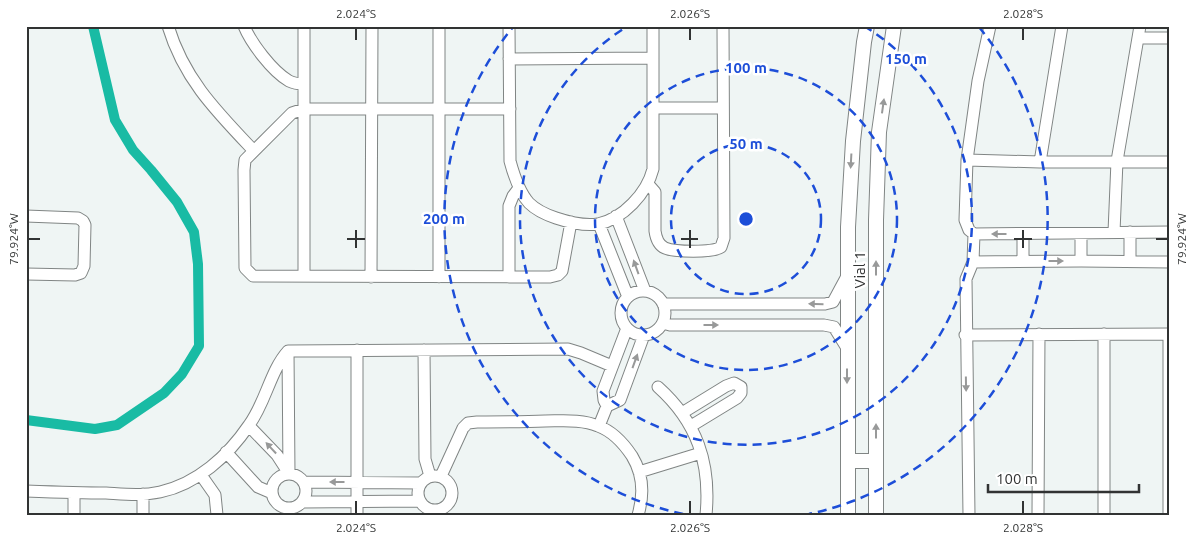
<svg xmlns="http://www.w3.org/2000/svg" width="1196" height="541" viewBox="0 0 1196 541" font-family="Ubuntu,sans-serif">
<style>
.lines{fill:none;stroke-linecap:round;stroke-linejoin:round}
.canal{stroke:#19bba4;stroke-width:10}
.minor-casing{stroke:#808584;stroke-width:13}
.tertiary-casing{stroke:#808584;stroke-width:16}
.minor{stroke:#fff;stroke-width:11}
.tertiary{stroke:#fff;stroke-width:14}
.oneway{fill:#989999}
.ticks{fill:none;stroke:#313333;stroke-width:2}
.ring{fill:none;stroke:#1d4ed8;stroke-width:2.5;stroke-dasharray:9 6}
.labels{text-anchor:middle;stroke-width:5;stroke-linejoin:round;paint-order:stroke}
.street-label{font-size:15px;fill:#313333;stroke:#fff}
.centre{fill:#1d4ed8;stroke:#fff;stroke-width:2.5}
.ring-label{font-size:15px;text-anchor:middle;font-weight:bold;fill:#1d4ed8;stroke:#fff;stroke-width:5;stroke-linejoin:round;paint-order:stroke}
.neatline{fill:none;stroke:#313333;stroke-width:2}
.ticks-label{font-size:12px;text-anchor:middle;fill:#313333}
</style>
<rect width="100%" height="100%" fill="#eff5f4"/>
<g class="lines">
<path class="canal" d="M26,420l69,9 22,-4 47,-32 18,-19 17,-28 -1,-82 -4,-32 -17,-30 -26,-32 -18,-20 -18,-30 -22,-94"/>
<defs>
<path id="minor" d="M168,26c16,53 48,85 86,125
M244,26c7,17 28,45 45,55 4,2 10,3 15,3
M304,26v250
M509,26l1,135c4,15 9,31 19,42 7,7 18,12 27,15 12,4 29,8 42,6 25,-5 49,-31 55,-55v-143
M1138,38h32
M509,59l144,-1
M653,108h70
M510,109h-206l-12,4 -47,47 -1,10 1,98 8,8 297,1 8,-2 4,-4 9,-49
M967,160l73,2 22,-136
M1040,162h130
M648,184l7,8v39c1,7 3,14 10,17 9,4 48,5 56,-1l3,-9 -1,-212
M26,216l52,2 5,3 2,4 -1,41 -3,7 -6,2 -49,-1
M616,216l29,75
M599,224l29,73
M1114,232l3,-71 23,-135
M1130,232v29
M974,234l196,-2
M1023,234v27
M1081,261v-27
M973,262l108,-1 89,1
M371,277l1,-251
M439,277v-251
M509,277v-71l4,-10 6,-8
M621 313a22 22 0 1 1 44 0a22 22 0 1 1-44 0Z
M663,304h162l8,-2 14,-26
M663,323l7,2h154l10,2 13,21
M1104,334v181
M1169,334v181
M965,335l205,-1
M424,350l1,109 5,17
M288,351l1,123
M658,387c39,35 53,76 48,128
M607,406l-3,-6 -1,-9 24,-63
M682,413l44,-27 8,-3 7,4v6l-4,5 -46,28
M249,426l28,29 11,17
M599,426l8,-20 13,-6 24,-65
M226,452l32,35 14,6
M639,472l62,-19
M272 491a17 17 0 1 1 34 0a17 17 0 1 1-34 0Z
M201,475l14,20 2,20
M418 493a17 17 0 1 1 34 0a17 17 0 1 1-34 0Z
M441,476l22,-48 5,-5 9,-1c23,0 46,0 68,-1 17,0 37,-2 53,5 14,5 26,18 34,30 11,18 12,39 6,59
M304,482l117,1
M26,491c27,1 54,2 80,2 18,1 36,3 54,-1 37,-8 68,-36 89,-67 17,-23 21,-54 39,-74l280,-2 13,4 31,13
M143,494v21
M303,502l117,-1
M74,515v-22
M357,515v-165
M969,515l-3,-236 7,-17 1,-28 -5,-4 -4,-10 2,-60 11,-79 12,-55
M1038,515l1,-181"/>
<path id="tertiary" d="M848,461h28
M848,515v-288l5,-86 11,-99 3,-16
M876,515v-295l3,-88 15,-106"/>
</defs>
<use href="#minor" class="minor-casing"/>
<use href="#tertiary" class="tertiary-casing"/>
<use href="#minor" class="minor"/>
<use href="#tertiary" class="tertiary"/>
</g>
<defs><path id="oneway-solid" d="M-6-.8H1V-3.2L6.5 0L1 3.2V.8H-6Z" transform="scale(1.25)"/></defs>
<g class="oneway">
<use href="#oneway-solid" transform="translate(883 106) rotate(-82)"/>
<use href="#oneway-solid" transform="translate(851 161) rotate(93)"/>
<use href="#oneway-solid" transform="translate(999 234) rotate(180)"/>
<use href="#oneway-solid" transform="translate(1056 261)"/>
<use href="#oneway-solid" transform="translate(636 267) rotate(-110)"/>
<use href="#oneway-solid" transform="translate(876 268) rotate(-90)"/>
<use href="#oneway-solid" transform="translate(816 304) rotate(-179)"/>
<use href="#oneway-solid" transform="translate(711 325)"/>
<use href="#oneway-solid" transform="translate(635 361) rotate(-70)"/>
<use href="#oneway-solid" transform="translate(847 376) rotate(90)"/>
<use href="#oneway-solid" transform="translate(966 384) rotate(89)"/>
<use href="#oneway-solid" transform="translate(876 431) rotate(-90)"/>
<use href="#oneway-solid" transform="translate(271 448) rotate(-133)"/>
<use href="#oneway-solid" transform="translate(337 482) rotate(-180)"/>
</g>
<path class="ticks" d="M356,28v12M690,28v12M1023,28v12M356,230v18M690,230v18M1023,230v18M28,239h12M347,239h18M681,239h17M1014,239h18M1156,239h12M356,501v13M690,501v13M1023,501v13"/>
<g class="ring">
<circle cx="746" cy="219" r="75"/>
<circle cx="746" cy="219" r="151"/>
<path d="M864 26A226 226 0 1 1 628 26"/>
<path d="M683 514A302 302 0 0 1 513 27M979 27A302 302 0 0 1 809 514"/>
</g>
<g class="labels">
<g class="street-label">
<text transform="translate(860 270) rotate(-90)" y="5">Vial 1</text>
</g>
</g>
<circle cx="746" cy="219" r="8" class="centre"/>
<g class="ring-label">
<text x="906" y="64">150 m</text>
<text x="746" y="73">100 m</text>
<text x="746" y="149">50 m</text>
<text x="444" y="224">200 m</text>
</g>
<rect width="1196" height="541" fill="none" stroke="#ffffff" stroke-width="55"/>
<path d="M988 484v8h151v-8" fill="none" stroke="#313333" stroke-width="2.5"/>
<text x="996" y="484" font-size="15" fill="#313333" stroke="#ffffff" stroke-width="4" paint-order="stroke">100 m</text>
<rect x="28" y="28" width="1140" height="486" class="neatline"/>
<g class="ticks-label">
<text x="356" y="18">2.024°S</text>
<text x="690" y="18">2.026°S</text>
<text x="1023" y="18">2.028°S</text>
<text transform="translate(1182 239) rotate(-90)" y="4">79.924°W</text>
<text transform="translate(14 239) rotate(-90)" y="4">79.924°W</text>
<text x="356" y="532">2.024°S</text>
<text x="690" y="532">2.026°S</text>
<text x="1023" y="532">2.028°S</text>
</g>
</svg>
